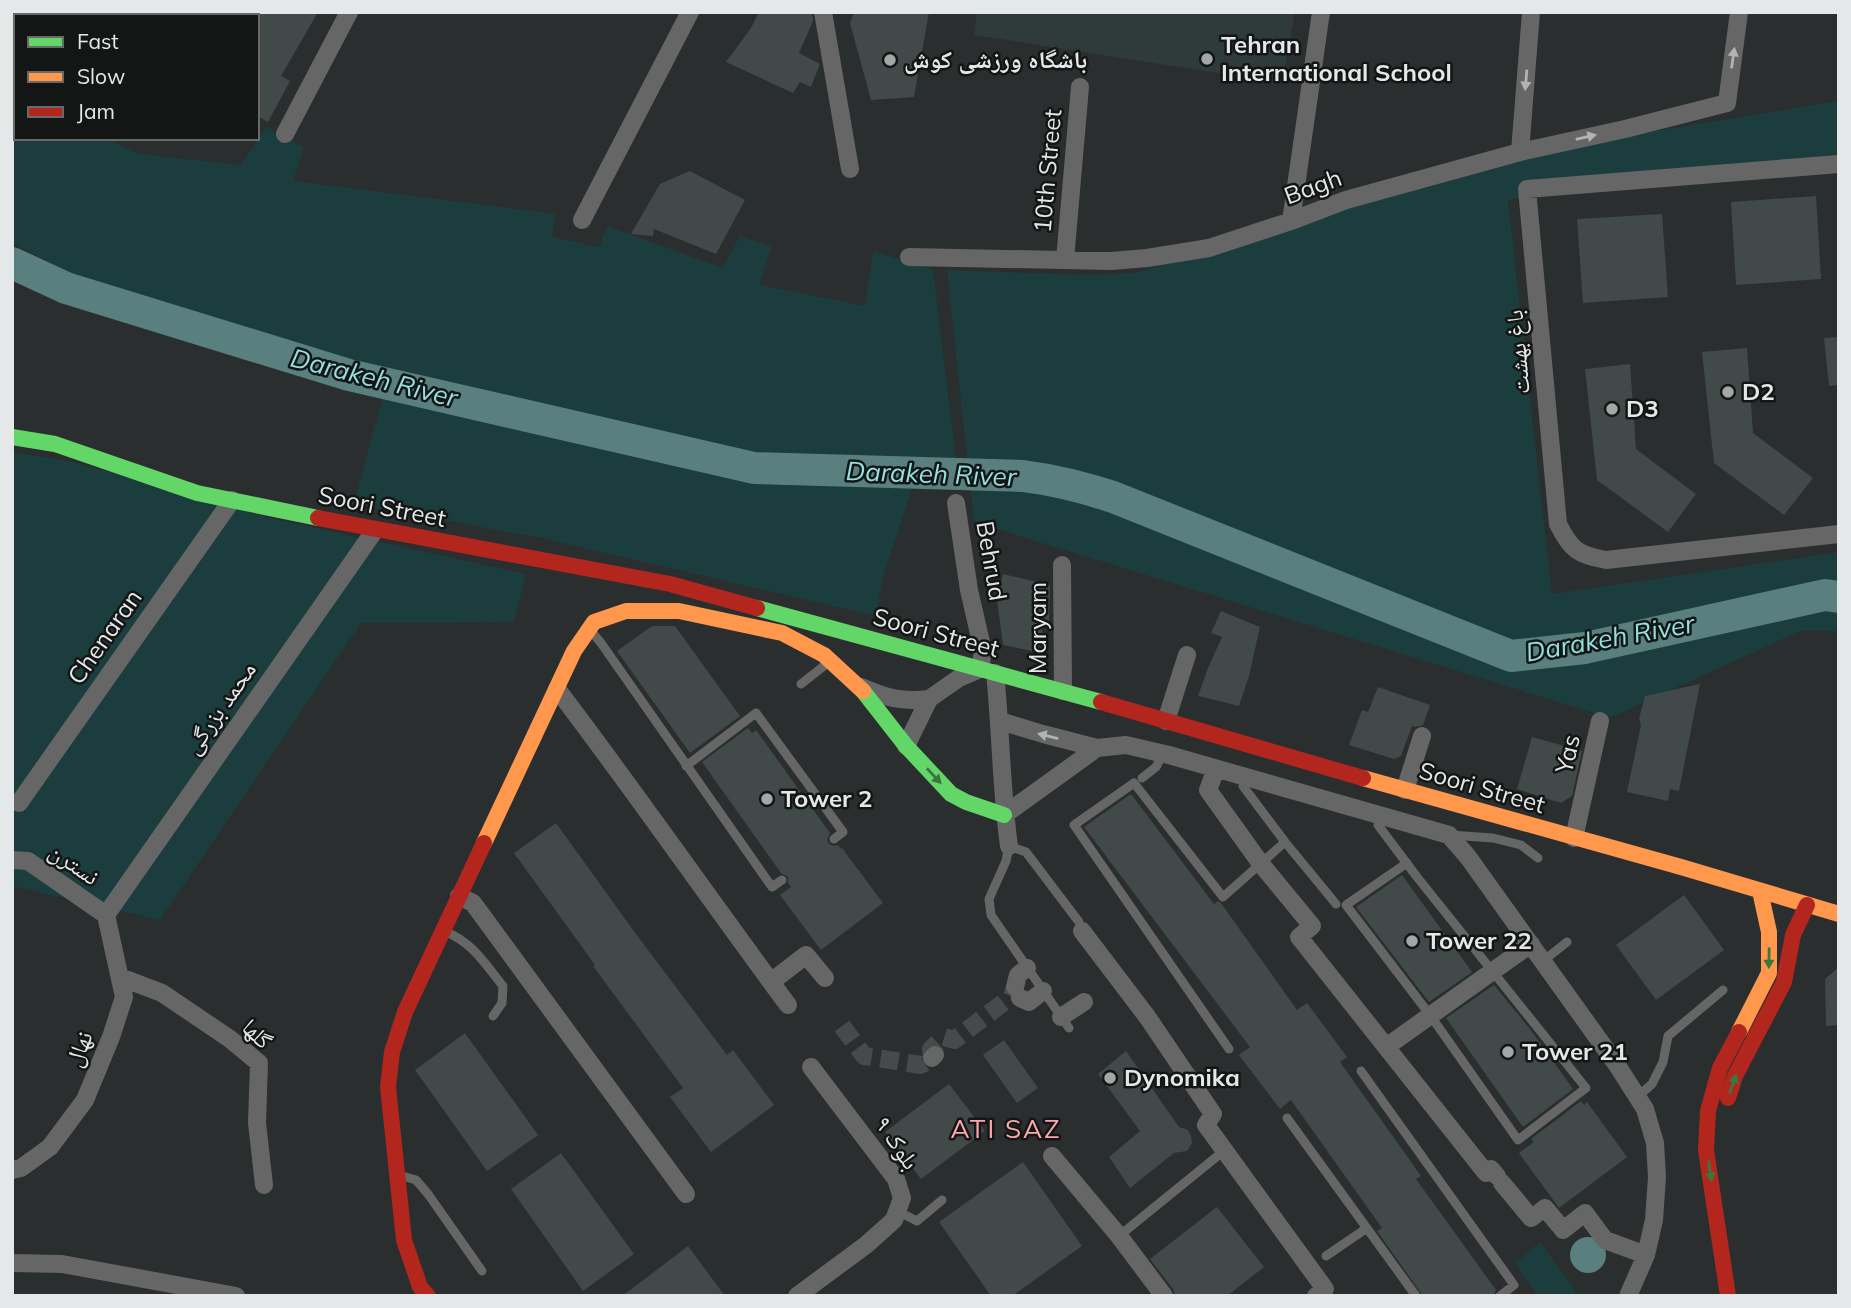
<svg xmlns="http://www.w3.org/2000/svg" width="1851" height="1308" viewBox="0 0 1851 1308" font-family="Mulish,'Noto Naskh Arabic',sans-serif">
<style>
.built{fill:#2f3a3a}
.green{fill:#1b3d3d}
.water{fill:#5a7f7f}
.lines{fill:none;stroke-linecap:round;stroke-linejoin:round}
.river{stroke:#5a7f7f;stroke-width:32}
.building{fill:#414949}
.street-tunnel{stroke:#474a4a;stroke-width:18;stroke-dasharray:18 9;stroke-linecap:butt}
.lane{stroke:#666;stroke-width:9}
.street{stroke:#666;stroke-width:18}
.fast{stroke:#63d668;stroke-width:16}
.slow{stroke:#ff974d;stroke-width:16}
.jam{stroke:#b3261e;stroke-width:16}
.oneway{fill:#b2b4b4}
.oneway2{fill:#3c763f}
.poi-dot{fill:#a4a7a7;stroke:#141616;stroke-width:2.5}
.labels{text-anchor:middle;stroke-width:5;stroke-linejoin:round;paint-order:stroke}
.poi-label{font-size:24px;font-weight:bold;fill:#e5e8e8;stroke:#141616;text-anchor:start}
.street-label{font-size:24px;fill:#e5e8e8;stroke:#141616}
.water-label{font-size:26px;font-style:italic;fill:#94dfdf;stroke:#141616}
.neighbourhood-label{font-size:26px;letter-spacing:2px;fill:#faa6ab;stroke:#141616}
</style>
<rect width="100%" height="100%" fill="#2b2e2e"/>
<path class="built" d="M977,12h318l-13,71 -308,-48z"/>
<path class="green" d="M12,38l4,2v98h90l32,16 103,11 25,-38 38,20 -11,34 262,33 -3,23 47,10 8,-21 116,42 17,-32 32,11 -13,38 106,21 8,-55 60,19 26,214 -46,2 -30,91 -7,39 -339,-79 -183,-33 28,-105 4,-28 -288,-83 -86,-45z
M1839,101v66l-331,33 44,394 287,-42v79h-39l-190,87 -636,-196 -27,-252 145,5 42,-2 78,-22 121,-41 207,-59 79,-14z
M12,452l62,10 196,56 256,56 -12,48 -153,1 -201,297 -148,-34z
M1540,1242l39,54h-41l-23,-33z"/>
<path class="water" d="M1570 1255a18 18 0 1 1 36 0a18 18 0 1 1-36 0Z"/>
<g class="lines">
<path class="river" d="M12,263l54,25 283,87 405,93 269,8c31,4 60,11 90,21l398,159 74,-8 240,-53 14,2"/>
</g>
<path class="building" d="M257,12h61l-37,64 9,5 -22,41 -11,-6z
M759,12h49l4,2 1,7 -14,32 21,11 -9,23 -11,-5 -7,11 -67,-31 25,-34z
M854,12h75l-15,85 -43,3 -21,-77z
M690,171l55,29 -29,54 -62,-25 -1,7 -22,-2 29,-50z
M1816,196l5,83 -85,6 -5,-83z
M1662,214l6,83 -85,6 -6,-84z
M1839,337v48l-10,1 -5,-48z
M1747,348l6,85 60,45 -29,37 -70,-52 -12,-111z
M1630,364l6,85 60,45 -28,38 -71,-52 -12,-111z
M1003,574l47,11 -1,36 -7,-2v25l-10,7 -29,-6 -6,-45z
M1221,611l39,16 -11,49 -10,30 -41,-10 10,-28 14,-31 -11,-4z
M652,626h23l65,90 -50,37 -73,-102z
M1700,684l-21,107 -9,-2 -2,12 -41,-9 14,-67 -2,-6 6,-23z
M1378,687l52,18 -7,20 -8,2 -3,-1 -11,30 -7,3 -45,-14 13,-35 6,2z
M748,728l4,5 4,-3 74,103 -3,6 2,5 5,2 4,-1 3,4 1,-1 41,55 -62,47 -41,-55 11,-8 -3,-4v-6l-7,-4 -79,-111z
M1532,737l50,14 -10,45 -11,7 -44,-14z
M1131,794l83,110 4,-3 3,2 76,107 10,-7 40,54 -7,5 81,114 -5,3 80,111 -3,6h-70l-46,-65 5,-3 -91,-128 -11,9 -41,-54 11,-8 -166,-220z
M556,823l80,111 91,121 6,-5 41,55 -63,47 -41,-55 13,-9 -90,-122 2,-1 -81,-112z
M1402,875l70,97 -43,30 -73,-95z
M1684,895l40,55 -68,50 -40,-55z
M1839,967v58l-13,1 -1,-47z
M1494,985l36,44 43,60 -50,38 -77,-109z
M465,1033l73,102 -51,36 -72,-101z
M1004,1040l34,48 -21,15 -34,-48z
M1126,1051l53,76 9,3 3,6 1,7 -5,8 -13,2 -44,35 -21,-31 31,-26 -42,-57z
M949,1084l36,47 -64,48 -36,-47z
M1581,1101l3,4 3,-3 40,55 -68,51 -40,-55 15,-11 -3,-3z
M561,1153l73,101 -51,37 -72,-102z
M1023,1162l59,84 -70,50h-21l-52,-74z
M1217,1207l47,60 -37,29h-52l-2,-7 -23,-30z
M688,1246l37,50h-103l28,-21z"/>
<g class="lines">
<path class="street-tunnel" d="M842,1026l22,30 57,9 11,-7 -1,-9 13,-12 10,3 58,-44 3,-9"/>
<path class="lane" d="M591,631l10,12 171,244 10,-7
M801,684l28,-22
M686,766l70,-53 87,119 -9,7
M1244,777l-1,9 42,56 51,62
M1142,778l14,-11 7,-13
M1380,815l-2,10 39,52 169,211 -68,52 -88,-125 -84,-110 61,-42
M1450,835l43,3 28,7 17,13
M446,932c26,10 40,33 57,54l-1,17 -9,13
M1543,961l24,-19
M1069,1028l-78,-113 -2,-16 17,-38 3,-15 17,6 53,70
M1229,1049l-155,-224 60,-42 89,114 62,-55
M1361,1071l153,214 -14,11
M1637,1097l15,-13 11,-22 5,-26 55,-46
M1287,1118l129,178
M399,1175l17,5 12,14 54,77
M897,1211l20,10 25,-21
M1119,1236l101,-82
M1326,1256l41,-28"/>
<path class="street" d="M823,12l27,157
M285,134l64,-122
M1520,152l11,-140
M1839,164l-312,25 31,335c13,26 20,31 48,36l233,-26
M582,220l108,-208
M1291,221l30,-209
M909,257l202,4 36,-3 62,-10 82,-27 55,-21 174,-48 105,-23 102,-26 12,-91
M1065,260l15,-173
M1062,565l1,126
M995,673c6,58 6,116 14,173
M861,687c27,11 38,15 68,12
M557,689c79,104 153,211 231,316
M1000,721l43,13 54,14
M1166,721l21,-66
M906,746l23,-47 30,-21 21,-9 3,-18 -14,-61 -13,-87
M1216,769l-8,21 53,74 51,62 -13,11 187,236 5,-4 6,7
M1405,790l17,-54
M19,803l213,-303
M1004,815l93,-67 29,-3 43,10 280,80 19,22 149,208 28,44 10,34 2,34 -3,43 -8,35 -18,41
M1574,838l26,-117
M12,860l16,1 78,54
M459,896l14,7 213,291
M106,915l269,-385
M1082,931l66,87 65,96 -7,11 119,164 -9,7
M120,977l42,16 68,46 29,24 -2,60 7,62
M771,982l35,-27 19,23
M1015,987l3,-12 9,-7
M1020,998l9,4 14,-11
M1061,1017l23,-15
M1386,1047l145,-103
M932,1058l3,-3
M1052,1156l67,80 45,60
M12,1170l9,-2 29,-21 35,-47 26,-63 13,-40 -18,-82
M1502,1183l29,35 4,-3
M1540,1212l5,-4 14,17
M1561,1227l2,3 22,-17 20,27 41,15
M12,1263l50,1 174,32
M797,1296l69,-51 28,-25 8,-22 -6,-19 -85,-112"/>
<path class="fast" d="M12,437l43,7 142,49 121,25
M757,608l344,94
M863,691l43,55 45,48 15,8 38,13"/>
<path class="slow" d="M1363,778l318,89 158,47
M484,843l90,-192 20,-29 32,-11h53l103,22 42,22 39,36
M1739,1032l30,-59v-41l-9,-41"/>
<path class="jam" d="M318,518l352,66 87,24
M1101,702l262,76
M1728,1098l7,-22 49,-94 9,-47 14,-30
M428,1296l-8,-9 -16,-47 -16,-153 4,-35 13,-40 79,-169
M1728,1296l-22,-146 2,-39 12,-43 19,-36"/>
</g>
<defs><path id="oneway-solid" d="M-6-.8H1V-3.2L6.5 0L1 3.2V.8H-6Z" transform="scale(1.75)"/></defs>
<g class="oneway">
<use href="#oneway-solid" transform="translate(1733 58) rotate(-82)"/>
<use href="#oneway-solid" transform="translate(1526 80) rotate(95)"/>
<use href="#oneway-solid" transform="translate(1586 137) rotate(-13)"/>
<use href="#oneway-solid" transform="translate(1048 736) rotate(-166)"/>
</g>
<g class="oneway2">
<use href="#oneway-solid" transform="translate(934 776) rotate(47)"/>
<use href="#oneway-solid" transform="translate(1769 958) rotate(91)"/>
<use href="#oneway-solid" transform="translate(1733 1084) rotate(-70)"/>
<use href="#oneway-solid" transform="translate(1710 1171) rotate(82)"/>
</g>
<g class="poi-dot">
<circle cx="1207" cy="59" r="7"/>
<circle cx="890" cy="60" r="7"/>
<circle cx="1728" cy="392" r="7"/>
<circle cx="1612" cy="409" r="7"/>
<circle cx="767" cy="799" r="7"/>
<circle cx="1412" cy="941" r="7"/>
<circle cx="1508" cy="1052" r="7"/>
<circle cx="1110" cy="1078" r="7"/>
</g>
<g class="labels">
<g class="poi-label">
<text x="1221" y="53">Tehran<tspan x="1221" dy="28">International School</tspan></text>
<text x="904" y="68">باشگاه ورزشی کوش</text>
<text x="1742" y="400">D2</text>
<text x="1626" y="417">D3</text>
<text x="781" y="807">Tower 2</text>
<text x="1426" y="949">Tower 22</text>
<text x="1522" y="1060">Tower 21</text>
<text x="1124" y="1086">Dynomika</text>
</g>
<g class="street-label">
<text transform="translate(1048 171) rotate(-85)" y="8">10th Street</text>
<text transform="translate(1313 187) rotate(-20)" y="8">Bagh</text>
<text transform="translate(1518 352) rotate(-95)" y="8">باغ بهشت</text>
<text transform="translate(382 507) rotate(11)" y="8">Soori Street</text>
<text transform="translate(991 561) rotate(80)" y="8">Behrud</text>
<text transform="translate(1038 628) rotate(-90)" y="8">Maryam</text>
<text transform="translate(936 633) rotate(15)" y="8">Soori Street</text>
<text transform="translate(105 637) rotate(-55)" y="8">Chenaran</text>
<text transform="translate(220 708) rotate(-55)" y="8">محمد بزرگی</text>
<text transform="translate(1568 754) rotate(-77)" y="8">Yas</text>
<text transform="translate(1482 788) rotate(16)" y="8">Soori Street</text>
<text transform="translate(74 864) rotate(35)" y="8">نسترن</text>
<text transform="translate(257 1034) rotate(45)" y="8">گلها</text>
<text transform="translate(79 1049) rotate(-68)" y="8">نهال</text>
<text transform="translate(897 1143) rotate(56)" y="8">بلوک ۹</text>
</g>
<g class="water-label">
<text transform="translate(374 378) rotate(14)" y="9">Darakeh River</text>
<text transform="translate(931 474) rotate(2)" y="9">Darakeh River</text>
<text transform="translate(1610 638) rotate(-10)" y="9">Darakeh River</text>
</g>
<g class="neighbourhood-label">
<text x="1006" y="1138">ATI SAZ</text>
</g>
</g>
<rect width="1851" height="1308" fill="none" stroke="#e5e8e8" stroke-width="28"/>
<rect x="14" y="14" width="245" height="126" fill="#141616" stroke="#686a6a" stroke-width="2"/>
<rect x="28" y="37" width="35" height="10" fill="#63d668" stroke="#686a6a" stroke-width="2"/>
<text x="77" y="49" font-size="21" fill="#e5e8e8">Fast</text>
<rect x="28" y="72" width="35" height="10" fill="#ff974d" stroke="#686a6a" stroke-width="2"/>
<text x="77" y="84" font-size="21" fill="#e5e8e8">Slow</text>
<rect x="28" y="107" width="35" height="10" fill="#b3261e" stroke="#686a6a" stroke-width="2"/>
<text x="77" y="119" font-size="21" fill="#e5e8e8">Jam</text>
</svg>
